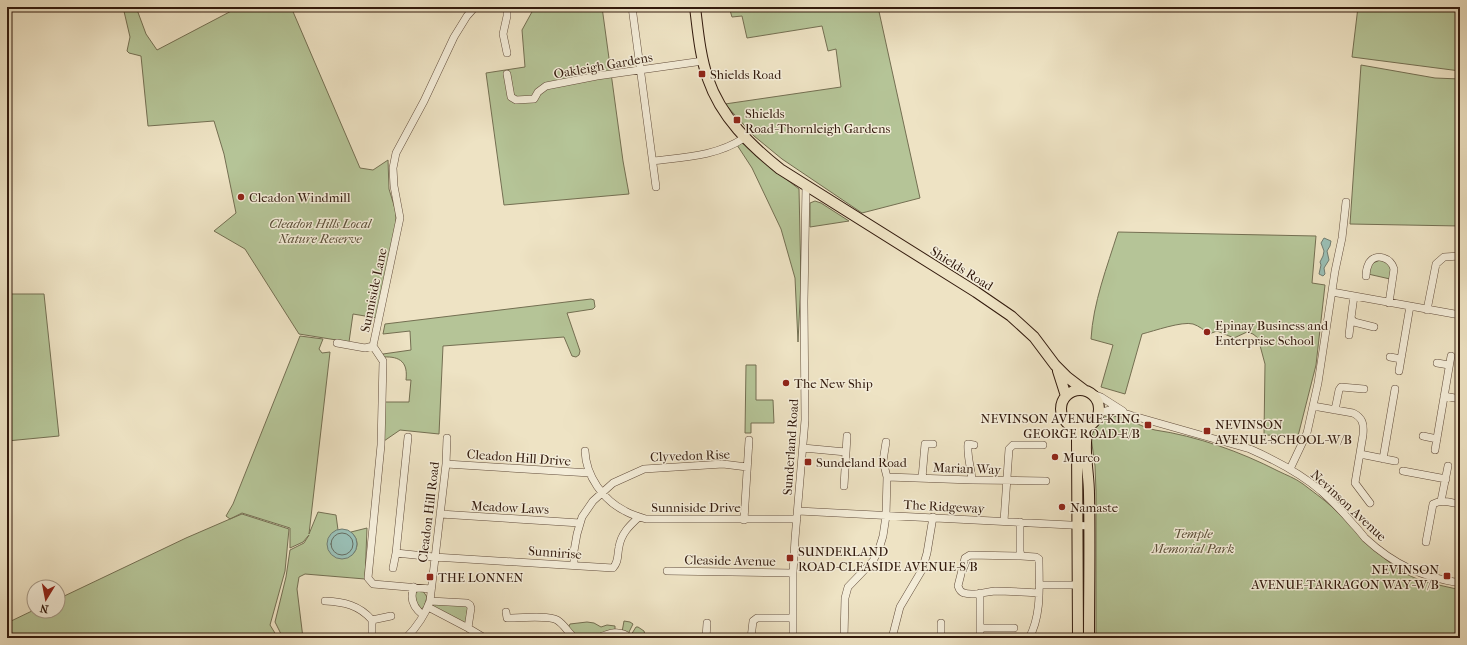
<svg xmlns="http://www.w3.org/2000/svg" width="1467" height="645" viewBox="0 0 1467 645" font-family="'IM FELL French Canon',serif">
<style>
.green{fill:#b5c497;stroke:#746f52}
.water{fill:#99beb4;stroke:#707c71}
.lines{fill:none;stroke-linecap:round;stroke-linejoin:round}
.shore{stroke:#666c60;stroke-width:1}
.minor-casing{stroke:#614c3b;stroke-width:8}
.highway-casing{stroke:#321a0d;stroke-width:12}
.minor{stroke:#f4edd9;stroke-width:7}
.highway{stroke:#eee3c4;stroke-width:10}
.poi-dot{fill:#8f2418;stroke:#f4edd9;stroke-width:1.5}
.labels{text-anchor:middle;stroke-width:3;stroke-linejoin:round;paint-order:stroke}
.street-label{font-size:13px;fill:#321a0d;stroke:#f4edd9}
.poi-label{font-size:13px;fill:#321a0d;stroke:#f4edd9;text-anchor:start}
.park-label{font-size:13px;font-style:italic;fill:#594d36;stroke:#f4edd9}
</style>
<rect width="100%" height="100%" fill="#eee3c4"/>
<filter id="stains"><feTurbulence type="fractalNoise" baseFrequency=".005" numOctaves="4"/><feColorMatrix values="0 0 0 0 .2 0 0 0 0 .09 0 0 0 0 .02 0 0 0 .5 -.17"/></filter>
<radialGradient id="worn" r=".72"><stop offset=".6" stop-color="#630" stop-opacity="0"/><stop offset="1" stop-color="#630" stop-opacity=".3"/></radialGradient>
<path class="green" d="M123,7h13l10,27 11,16 82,-43h52l69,161 13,2 15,-10 1,29 7,23v17l-19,89 -24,-4 -4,28 -50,-8 -54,-85 -31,-18 22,-18 -12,-59 -10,-33 -66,5 -7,-70 -12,-3 -2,-2 3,-14z
M532,7h70l21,154 6,33 -125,11 -18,-132 39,-6 -3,-37 11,-20z
M729,7h149l42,191 -58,15 -80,-54 -28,-23 -29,-32 116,-17 -5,-38 -8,2 -6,-25 -75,12 -5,-22 -10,1z
M1358,7h102v64l-108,-14z
M1361,65l74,13 25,1v147l-110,-2z
M741,143l3,1 11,11 44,34 2,92 -3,61 -3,-64 -14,-49 -29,-61 -15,-23z
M815,201l6,2 28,18 -39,6v-24z
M1118,232l198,4 -4,47 13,2 -9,80 -18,71 -34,-1 1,-71 -7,-26 -5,-4 -6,-2 -13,6 -17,-7 -8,3c-5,-4 -10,-8 -16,-10 -11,-3 -39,7 -51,10l-17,60 -24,-7 12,-42 -22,-6c2,-36 16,-72 27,-107z
M1380,260l6,2 5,5 -1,12 -22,-5 3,-10z
M7,294h37l15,142 -52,5z
M591,299l3,1 1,7 -2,2 -26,4 13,38 -1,4 -3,2 -4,-1 -8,-19 -121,9 -4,88 -39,-4 -16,11v-39h25l2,-22h-5c2,-17 -5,-24 -23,-23v-3l28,-4 -1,-19 -27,3 2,-10z
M300,336l23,3 -4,10 3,4 8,-1 -21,182 9,-22 18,3 2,15 -6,4 19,22c8,-7 8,-17 0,-24l16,-4 -2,51 -60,-5 -6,3 -2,12 6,49h-20l-8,-16 11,-45 4,-27 14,-7 5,-8 -6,7 -13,6v-20l-48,-15 -12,6 12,-5 47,15 -4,42 -15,54 8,13h-271v-15l27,-13 24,1v-12l128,-61 44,-19 -4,-3 7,-12z
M746,365h10v35h17l1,23h-23v10h-6z
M1106,416c15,-2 34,11 49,14 42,6 86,22 123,41 8,4 17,7 25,13 9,7 19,14 28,22 25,23 45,50 74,67 16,10 37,12 55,17v48h-364v-147l-1,-25 -4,-29 3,-7 7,-11z
M419,591h4l4,6 -3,10 -3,2 -5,-6 -1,-10z
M433,604l35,2 -2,15 -1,2 -34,-16z
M624,621l6,1 3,2 -5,10 -6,-2z
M587,622l7,1 7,4 6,-2 8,1v4c-18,6 -34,15 -47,-2l2,-4z
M636,627h2l6,4 2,7h-12l-3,-3z"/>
<path class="water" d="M1324,238l7,3 -1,5 -3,5 2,9 -5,8 1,6 -2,2 -4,-2 2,-9 -1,-3 3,-6 1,-5 -3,-8z
M327 544a15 15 0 1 1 30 0a15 15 0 1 1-30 0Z"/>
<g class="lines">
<path class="shore" d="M331 544a11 11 0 1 1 22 0a11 11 0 1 1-22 0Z"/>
<defs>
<path id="minor" d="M632,7l24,180
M507,53l-4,-19 4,-18v-9
M507,74l4,23 5,3 18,-1 4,-7 8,-6 51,-10 106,-15
M653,161c32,-4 64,-5 91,-23
M1366,276c0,-4 1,-9 3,-13 7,-11 22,-5 25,6l-5,34
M1332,292l128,23
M1354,296l-3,22 3,4 20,5
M1427,310l9,-46 8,-7 16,-1
M1349,335l2,-17
M337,343l28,5 8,-2
M1390,357l11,2
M1437,363l12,2
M1399,371l11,-65
M1090,393l11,4 22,14
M1444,396l16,3
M1313,406l40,7c10,5 11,11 10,22l-8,48 15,20
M1335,410l4,-20 2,-3 23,2
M1098,413l12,-3 20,5 120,34c25,11 50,24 71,42 11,10 22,21 32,33 4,4 8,9 12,14 29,27 57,39 95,45
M1423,436l14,3
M408,437l-12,116 38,4 179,11c6,-7 4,-12 6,-21 2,-13 10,-21 20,-30
M803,448l43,4
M1435,450l16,-94
M585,451c1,25 18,49 40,60 7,4 14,6 21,8h151
M1360,454l35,7
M1383,459l12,-70
M446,464l144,9
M1290,469l17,-36 11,-50 17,-112 7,-33 4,-36
M1403,471l43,8
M887,477l85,3 74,1
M922,478l3,-34h8
M972,480c-1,-13 -5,-23 -4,-36l6,1
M844,486l3,-50
M1441,501l7,-35
M798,511l292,15
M440,514l140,9
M744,520l5,-80
M1004,521l5,-72 4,-4h30
M1020,522v29l1,5 15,1 3,2c0,26 3,56 -10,79
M1426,542l7,-38c9,-5 18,-1 27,0
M1021,556l-51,-1 -5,3 -7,28c1,3 2,6 6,7 9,3 21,-1 31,-2 14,0 29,1 44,2
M574,565v-14l3,-17 5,-17 11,-16 20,-18 31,-14 79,-5 24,3
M393,568l3,-15
M667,571l126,2
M1039,585h39
M414,587c-5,12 0,21 9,28
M431,589l-58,-5 -5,-6 13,-133 2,-84 -10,-15 27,-128 -6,-32 -1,-18 3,-15 28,-52 30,-64 13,-21 8,-9
M325,601c19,1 34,4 47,19v18
M428,607l40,21 3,-20 -1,-3 -3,-2 -37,-2
M506,612l1,6c11,0 42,-3 50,2 8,5 11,13 18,18
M372,620l19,-4
M941,623v15
M468,628l15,9
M980,628h34
M406,638c10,-10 19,-23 24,-37l16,-137 1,-26
M598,638c11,-5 22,-9 32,0
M706,638l1,-15
M751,638l2,-17 4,-3h35
M793,638v-65l2,-34 10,-119 -1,-118 2,-116
M844,638l1,-40 3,-11 25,-26 6,-12 4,-13 3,-20 1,-39 -4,-16 3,-19
M892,638l8,-31 22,-37 5,-17 6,-36
M980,638v-45"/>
<path id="highway" d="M695,7c3,24 5,49 13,72 13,38 42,66 72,90l196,123 35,24 23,21 21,28 12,12 17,13
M1058,371l8,25
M1061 409a19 19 0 1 1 38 0a19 19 0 1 1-38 0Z
M1075,427l2,12 1,199
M1089,638c0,-48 1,-96 0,-144 0,-23 -7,-47 0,-69"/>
</defs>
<use href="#minor" class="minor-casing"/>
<use href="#highway" class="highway-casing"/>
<use href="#minor" class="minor"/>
<use href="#highway" class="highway"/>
</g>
<g class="poi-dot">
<rect x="698" y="70" width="8" height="8" rx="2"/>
<rect x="733" y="116" width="8" height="8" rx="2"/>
<circle cx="241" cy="197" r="4"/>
<circle cx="1207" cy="332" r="4"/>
<circle cx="786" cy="383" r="4"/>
<rect x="1144" y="421" width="8" height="8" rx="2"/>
<rect x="1203" y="427" width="8" height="8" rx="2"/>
<circle cx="1055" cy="457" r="4"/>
<rect x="804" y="458" width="8" height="8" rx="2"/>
<circle cx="1062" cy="507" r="4"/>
<rect x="786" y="554" width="8" height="8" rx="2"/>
<rect x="1443" y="572" width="8" height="8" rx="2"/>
<rect x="426" y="573" width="8" height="8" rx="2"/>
</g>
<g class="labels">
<g class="street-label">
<text transform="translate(603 65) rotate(-10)" y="5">Oakleigh Gardens</text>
<text transform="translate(962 268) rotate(32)" y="5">Shields Road</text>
<text transform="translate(373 290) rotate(-78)" y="5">Sunniside Lane</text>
<text transform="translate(790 447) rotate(-86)" y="5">Sunderland Road</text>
<text transform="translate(690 455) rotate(-2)" y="5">Clyvedon Rise</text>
<text transform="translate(519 457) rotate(4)" y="5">Cleadon Hill Drive</text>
<text transform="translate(967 468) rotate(2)" y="5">Marian Way</text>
<text transform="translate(1349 505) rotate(43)" y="5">Nevinson Avenue</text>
<text transform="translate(944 506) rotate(3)" y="5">The Ridgeway</text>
<text transform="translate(510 507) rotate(3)" y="5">Meadow Laws</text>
<text x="696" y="512">Sunniside Drive</text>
<text transform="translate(428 512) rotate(-83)" y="5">Cleadon Hill Road</text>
<text transform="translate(555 552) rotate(4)" y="5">Sunnirise</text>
<text transform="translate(730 560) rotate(1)" y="5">Cleaside Avenue</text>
</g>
<g class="poi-label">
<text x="710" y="79">Shields Road</text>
<text x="745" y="118">Shields<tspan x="745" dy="15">Road-Thornleigh Gardens</tspan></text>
<text x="249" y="202">Cleadon Windmill</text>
<text x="1215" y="330">Epinay Business and<tspan x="1215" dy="15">Enterprise School</tspan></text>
<text x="794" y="388">The New Ship</text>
<text x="1140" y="423" text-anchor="end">NEVINSON AVENUE-KING<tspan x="1140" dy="15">GEORGE ROAD-E/B</tspan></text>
<text x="1215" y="429">NEVINSON<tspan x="1215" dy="15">AVENUE-SCHOOL-W/B</tspan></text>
<text x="1063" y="462">Murco</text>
<text x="816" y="467">Sundeland Road</text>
<text x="1070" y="512">Namaste</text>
<text x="798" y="556">SUNDERLAND<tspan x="798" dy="15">ROAD-CLEASIDE AVENUE-S/B</tspan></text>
<text x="1439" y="574" text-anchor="end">NEVINSON<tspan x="1439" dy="15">AVENUE-TARRAGON WAY-W/B</tspan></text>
<text x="438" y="582">THE LONNEN</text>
</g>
<g class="park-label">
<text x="320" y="228">Cleadon Hills Local<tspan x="320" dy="15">Nature Reserve</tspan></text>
<text x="1193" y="538">Temple<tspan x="1193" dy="15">Memorial Park</tspan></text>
</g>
</g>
<rect width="1467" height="645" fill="none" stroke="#eee3c4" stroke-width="24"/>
<rect x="8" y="8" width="1451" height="629" fill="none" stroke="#321a0d" stroke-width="2"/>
<rect x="12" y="12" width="1443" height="621" fill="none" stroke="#321a0d"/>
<g transform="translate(46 599) rotate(190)"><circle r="19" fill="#f4edd9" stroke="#a69987"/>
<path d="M0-3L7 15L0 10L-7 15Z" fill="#8f2418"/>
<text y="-6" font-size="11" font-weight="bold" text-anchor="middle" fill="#321a0d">N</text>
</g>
<rect width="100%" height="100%" filter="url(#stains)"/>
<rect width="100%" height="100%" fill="url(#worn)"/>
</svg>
